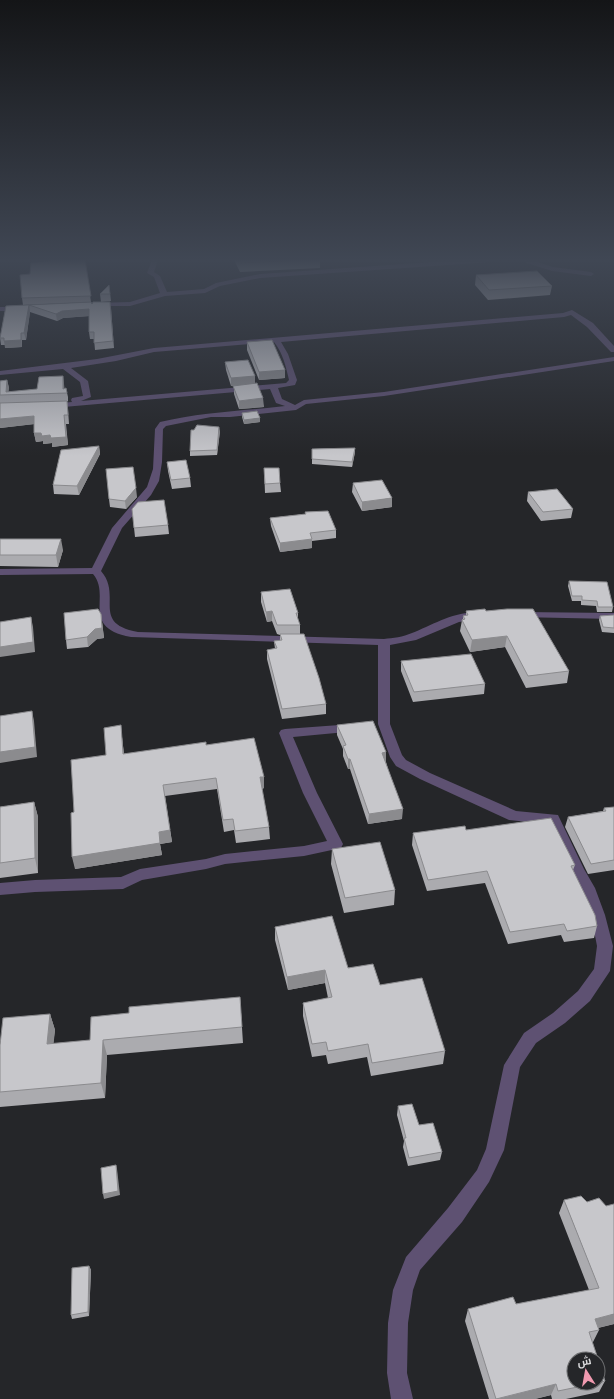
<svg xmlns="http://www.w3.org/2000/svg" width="614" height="1399" viewBox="0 0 614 1399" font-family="'Fira Sans Condensed',Cairo,sans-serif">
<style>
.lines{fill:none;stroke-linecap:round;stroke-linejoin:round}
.street{fill:#5e5172;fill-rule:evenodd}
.wall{fill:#ababaf}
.shaded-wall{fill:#8b8b8e}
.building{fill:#c7c7cb;stroke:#8b8b8e}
</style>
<rect width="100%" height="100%" fill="#252629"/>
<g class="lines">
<path class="street" d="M152,260h6l-4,12 6,4 7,16 37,-3 12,-6 44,-9 200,-14h34l-3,2 -231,16 -40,8 -15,7 -40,3 -35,10h-37l-1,-1 3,-2 35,-1 30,-9 -6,-16 -7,-4z
M517,260h14l22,7 38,5 3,2 -3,2 -39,-5z
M0,307h21l3,2 -3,2h-21z
M572,310l21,13 21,23v6h-3l-24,-25 -16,-12 -7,2 -283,25 7,12 9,26 -2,5 -17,3 4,11 13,6 9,-5 80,-8 230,-35v4l-230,35 -78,8 -10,6 -66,7h-19l-45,9 -3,3 -1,33 -3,19 -8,14 -29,33 -21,43c22,25 -11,52 37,61l246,7c9,-1 19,-2 28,-6 21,-8 47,-25 71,-19l1,2 -1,2 -24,4 -43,18 -26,5v79l12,31 4,5 24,13 86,38 42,4 26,54 11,19 10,27 8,31 -3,25 -20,30 -25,22 -29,20 -16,24 -16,83 -15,32 -27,40 -42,48 -7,20 -5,33 -1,50 6,26h-22l-4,-26 1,-50 5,-33 13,-33 42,-49 29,-38 9,-21 18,-84 20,-32 29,-20 25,-22 16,-22 3,-23 -6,-31 -10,-26 -10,-17 -23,-48 -39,-4 -89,-41 -24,-13 -6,-9 -12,-33v-79l-247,-8c-52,-10 -19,-41 -38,-63l-93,1v-6l92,-1 20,-40 35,-41 6,-18 2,-40 5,-7c41,-10 83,-11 125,-16l-9,-3 -6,-14 -218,19 -4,-2 1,-2 23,-2 -1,-2 1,-2 11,-2 -3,-14 -17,-13 -63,6v-4l97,-12 57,-11 409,-35zM274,342c9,11 12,25 15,38l-3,3 -205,18 10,-4 -3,-16 -17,-13 45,-7 38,-9z
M521,612l93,1v6l-97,-2 -1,-2 1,-2z
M353,724l4,1 2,3 -2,3 -64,6 24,56 26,51 -2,4 -37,8 -79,8 -19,5 -64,11 -19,9 -88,3 -35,3v-12l35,-3 86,-3 19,-8 66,-10 19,-5 79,-8 23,-5 -24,-48 -24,-60 2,-3 4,-1z"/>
</g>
<path class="wall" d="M85,260l6,42 -68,3 -1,-7 8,-24z
M234,260h86v8l-80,4z
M476,275l76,11 -2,9 -62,5 -13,-15z
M110,292l1,9 -10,1 -1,-8z
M92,304l19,4 3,40 -19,2 -1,-11h-4l-1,-7v-16l-26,2 -6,3 -27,-9 -4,28h-4v7l-17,1v-3h-4l-1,-7 6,-32z
M247,342l38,36 -26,2 -12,-30z
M225,362l30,14v8l9,23 -25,2 -5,-15v-8h-3l-5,-16z
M63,376l1,13 2,-1 2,9v4h-1l1,8 1,15h-3l2,21 -16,2v-4l-9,1v-3l-7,1 -2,-9v-9l-34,4v-47l7,-1 2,8 -1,4 29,-3z
M242,413l18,9 -16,2 -2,-7z
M220,431l-3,24 -27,1v-5z
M99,446l1,8 -21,41 -25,-1 -1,-9z
M355,448v4l-3,15 -40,-3v-15z
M167,462l23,16 1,9 -19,2 -4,-18z
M264,468l16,15 1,9 -16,1z
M353,483l39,24 -30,4 -10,-19z
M528,492l45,17 -2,9 -30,3 -14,-20z
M137,497l-11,12 -16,-2 -1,-8z
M132,509l36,16 1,9 -34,3z
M305,512l31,18v8l-24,3v7l-32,4 -9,-26 -1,-8 35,-4z
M0,539l63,11 -5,17 -58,-1z
M569,581l44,26 -1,5h-15l-1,-6 -15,-1v-4h-9l-4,-15z
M261,592l37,21v7l2,5v9l26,70v10l-44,5 -15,-60v-9l8,-1 -1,-8h6v-6l-3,-1 -5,-13 -5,1 -6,-20z
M466,611h20l83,60 -2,12 -41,5 -21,-41 -35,5 -10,-21 2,-11 1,-1v-3h3z
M101,614l3,24 -7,1 -9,8 -21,2 -1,-9z
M614,615v18l-12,-1 -3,-12 1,-4z
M401,661l84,23 -1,10 -71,8 -12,-31z
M337,725l49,37 16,57 -34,5 -18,-55h-2l-5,-13v-7l-6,-14z
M122,737l2,17 82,-9 58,43 -2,1 7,38 1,12 -34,4 -2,-13 -10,2 -7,-43 -52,7 7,46 -12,2 2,11 -87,14 -1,-57 32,-57z
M34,802l4,15v56l-38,5v-71z
M614,807v63l-26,4 -23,-47 3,-10 35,-6 1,-3z
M466,830l109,35 -2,5 24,56 -3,12 -30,4 -3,-7 -53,9 -23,-61 -58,8 -15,-46 1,-12z
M332,849l63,41 -1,15 -50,8 -13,-49z
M275,927l105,58 65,66 -2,13 -72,12 -4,-19 -39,7 -2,-9 -14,2 -9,-41v-13l25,-5 -3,-15 -37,7 -13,-50z
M240,997l3,46 -136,12 -2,43 -105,9v-62l50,-31 5,16 -2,14 37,-4 39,-27z
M398,1106l21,19 23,27 -2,8 -32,6 -5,-19 1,-6 -7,-26z
M564,1200l50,124 -16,4 1,2 -6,12h-1l13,39 -6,11 -33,7h-14l-1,-4 -16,4h-46l-24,-78 3,-12 48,-5 73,-14 -30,-77z
M89,1266l2,4 -2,46 -17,3 -1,-4z"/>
<path class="shaded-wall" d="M29,305l1,7 -4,28 -2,-7z
M89,309l1,7 -27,2 -6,3 -1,-7 6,-3z
M21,333l1,14 -17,1 -1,-7z
M285,370v8l-26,2v-8z
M63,376l1,8 1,9 -2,-4z
M255,376v8l-24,2v-8z
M7,380l2,8 -1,7 -2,-3z
M263,398l1,9 -25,2v-8z
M64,415l4,30 -16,2v-4l-9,1v-3l-7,1 -2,-9h7z
M34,416l1,8 -35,4v-9z
M260,418v4l-16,2v-4z
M219,427l1,4 -3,24v-5z
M99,446l1,8 -21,41 -2,-9z
M355,448v4l-3,15v-5z
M136,488l1,9 -11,12 -1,-8z
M392,498v9l-30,4v-9z
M61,539l2,11 -5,17 -2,-12z
M312,539v9l-32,4v-9z
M272,611v10l-5,1 -1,-10z
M101,614l3,24 -7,1 -9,8 -1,-10 8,-8z
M31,617l2,10 2,25 -35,5v-10z
M507,636l-2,11 -35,5 2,-12z
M32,711l2,10 3,36 -37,6v-11z
M121,725l1,12 3,28 -2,-11z
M386,752v10l-5,1 1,-10z
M348,759h2v10h-2z
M260,777h4v11l-4,1z
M34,802l4,15v56l-3,-15z
M403,809l-1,10 -34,5 1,-10z
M170,830l2,12 -12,2 2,11 -87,14 -3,-12 87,-25z
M325,970v13l-37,7 -1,-13z
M50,1014l5,16 -3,29 -5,-15z
M103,1040l4,15 -2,43 -4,-15z
M116,1165l1,4 3,26 -16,4 -1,-5z
M89,1266l2,4 -2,46 -1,-4z
M614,1314v10l-25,6 6,-11z
M556,1384l-5,11 -16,4h-38z"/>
<path class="building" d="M51,260h34l6,36 -69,2 -2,-23 10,-1 1,-11 20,-2z
M238,260h69l-68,3z
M537,271l15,15 -63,4 -13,-15z
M109,285l1,9h-10z
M91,302l1,2 1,-2h17l3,39 -19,2v-11h-5v-23l-27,2 -6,3 -27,-9 -5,28h-3v7l-17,1v-3h-4l6,-32z
M272,340l13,30 -26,2 -12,-30z
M248,360l7,16 -24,2 -6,-16z
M63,376v13l3,-1 1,5 -67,2v-14l7,-1 -1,12 31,-3 2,-12z
M257,383l6,15 -24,3 -6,-15z
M67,401l1,14h-4l2,22 -15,1 -1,-3 -8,1 -1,-3h-7v-17l-34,3v-16z
M257,411l3,7 -16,2 -2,-7z
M197,425l22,2 -2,23 -27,1 1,-21h3z
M99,446l-22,40 -24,-1 8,-35z
M355,448l-3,14 -40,-3v-10z
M186,460l4,18 -19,2 -4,-18z
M133,467l3,21 -11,13 -16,-2 -3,-30z
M264,468h15l1,15 -15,1z
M382,480l10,18 -30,4 -9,-19z
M557,489l16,20 -30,3 -15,-20z
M164,500l4,25 -34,3 -2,-19 6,-7z
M328,511l8,19 -26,3 2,6 -32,4 -10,-25 36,-4 -1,-2z
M0,539h61l-5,16h-56z
M569,581l38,1 6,25h-15l-1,-6 -15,-1v-4h-10z
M290,589l8,24h-2l4,12h-23l-5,-14 -6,1 -5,-20z
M98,609l3,5 1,14 -7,1 -8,8 -21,3 -2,-27z
M485,609l1,2 21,-2h26l36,62 -41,5 -21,-40 -35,4 -10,-20 3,-1 -2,-3 5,-1 -2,-4z
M614,615v13l-11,-1 -3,-11z
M31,617l2,25 -33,5v-25z
M280,634h24l15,44 7,26 -44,5 -15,-59 10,-2 -3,-7 8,-1z
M471,654l14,30 -71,8 -13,-31z
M32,711l3,36 -35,5v-36z
M373,721l13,31 -4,1 21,56 -34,5 -19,-55h-2l-5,-13 3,-1 -9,-20z
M121,725l2,29 83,-12v3l48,-7 10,39h-4l9,50 -34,4 -2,-12 -10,1 -7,-42 -53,7 7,45 -11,2 1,11 -88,14 -1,-44 3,-1 -3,-52 35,-5 -2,-27z
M34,802l1,56 -35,5v-56z
M614,807v53l-23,4 -23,-47 38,-6 -2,-3z
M551,818l24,47 -4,1 24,49 2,11 -30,5 -3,-7 -54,8 -23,-61 -59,9 -15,-47 52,-7 1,4z
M380,842l15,48 -50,8 -13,-49z
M332,916l16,52 25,-4 7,21 42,-7 23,73 -73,12 -4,-19 -40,7 -2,-9 -14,2 -9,-41 29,-6 -7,-27 -38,7 -12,-50z
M240,997l2,30 -139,13 -2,43 -101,9v-47l3,-27 47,-4 -3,30 43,-4 1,-23 38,-4v-6z
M412,1104l7,21 14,-2 9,29 -33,6 -5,-20h2l-8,-32z
M116,1165l2,26 -15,3 -2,-26z
M581,1196l6,6 12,-4 7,8 8,-2v110l-19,5 4,11 -10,2 9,27h-24v24h23l-39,8 -2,-7 -60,15 -28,-90 45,-12 3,7 83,-16 -35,-88z
M89,1266l-1,46 -17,3 1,-47z
M598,1360l7,21 -7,2z"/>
<linearGradient id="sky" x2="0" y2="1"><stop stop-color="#141517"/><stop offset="0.57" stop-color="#404754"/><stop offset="1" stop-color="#404754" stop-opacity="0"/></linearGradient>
<rect width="614" height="456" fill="url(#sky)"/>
<g transform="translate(586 1371) rotate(349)"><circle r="19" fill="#252629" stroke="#6d6e70"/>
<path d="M0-3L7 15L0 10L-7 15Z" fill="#f19ab0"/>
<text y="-6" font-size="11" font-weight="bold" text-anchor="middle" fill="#d9d9db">ش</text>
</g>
</svg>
